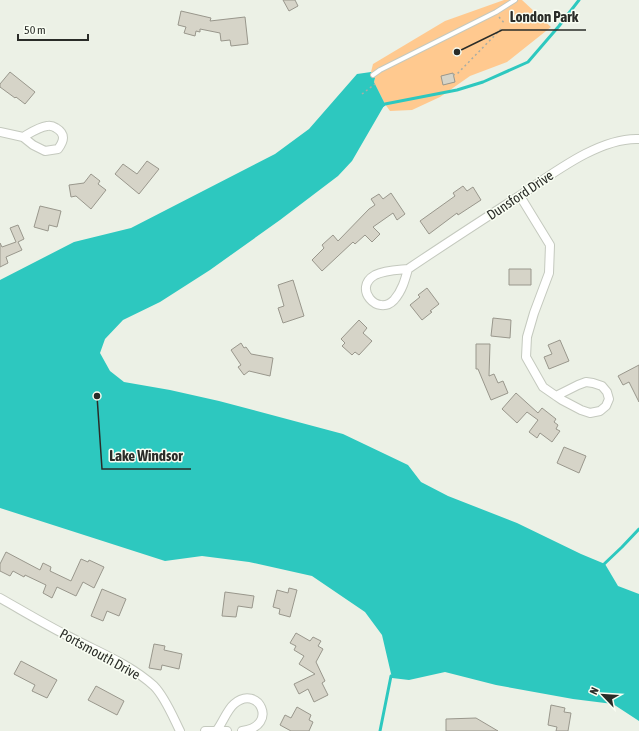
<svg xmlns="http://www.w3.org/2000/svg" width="639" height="731" viewBox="0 0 639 731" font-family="'Asap Condensed',sans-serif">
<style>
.green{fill:#ffc98f}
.water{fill:#2dc8bf}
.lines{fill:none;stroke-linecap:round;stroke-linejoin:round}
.stream{stroke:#2dc8bf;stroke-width:3}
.building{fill:#d6d4c8;stroke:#99978c}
.service-casing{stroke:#c4c9be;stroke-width:6}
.minor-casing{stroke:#c4c9be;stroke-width:10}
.path{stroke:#a9ada4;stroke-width:1.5;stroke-dasharray:2 3;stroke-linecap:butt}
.service{stroke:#fff;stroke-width:4}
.minor{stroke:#fff;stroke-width:8}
.labels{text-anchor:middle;stroke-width:3;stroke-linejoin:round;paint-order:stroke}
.street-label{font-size:14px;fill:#2a2c28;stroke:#f9fef3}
.leader{fill:none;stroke:#2a2c28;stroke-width:1.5}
.callout-dot{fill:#2a2c28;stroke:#f9fef3;stroke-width:1.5}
.callout-label{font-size:15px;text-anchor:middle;font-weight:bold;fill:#2a2c28;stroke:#f9fef3;stroke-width:3;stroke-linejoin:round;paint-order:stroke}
</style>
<rect width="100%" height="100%" fill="#ecf1e6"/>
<path class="green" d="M504,0h18l29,27 -44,35 -37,14 -30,21 -28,13 -22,1 -5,-7 -11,-22 1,-4 -4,-6 2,-8 72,-43z"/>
<path class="water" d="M371,72l4,6 -1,4 11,22 -33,57 -14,15 -58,44 -70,50 -50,32 -37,18 -18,19 -5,14 10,18 14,11 46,8 49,11 124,33 65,31 13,17 27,14 69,27 64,31 24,10 13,22 21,8v127l-26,-17 -40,-5 -77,-14 -51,-13 -36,8 -17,-2 -10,-43 -17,-23 -53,-36 -63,-14 -47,-6 -37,5 -165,-53v-228l74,-38 57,-14 144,-74 34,-25 48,-55z"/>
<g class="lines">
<path class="stream" d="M382,106l3,-2 72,-14 26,-8 45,-20 31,-36 20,-26
M602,566l20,-19 17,-18
M380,731l11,-55"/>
</g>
<path class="building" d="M283,0h12l3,6 -9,5z
M181,11l30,7 -1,3 35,-4 3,27 -17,2 -1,-6 -9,1 -1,-8 -20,-4v3l-4,-1 -1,5 -11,-3 2,-6 -8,-2z
M10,72l25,20 -10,12 -9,-7 -1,1 -15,-11v-3z
M453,73l2,9 -12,3 -2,-9z
M147,161l12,8 -20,25 -24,-20 8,-10 14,10z
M91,174l9,7 -2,3 8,6 -15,19 -15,-13 -5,1 -2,-12 15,-2z
M463,186l4,5 6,-4 8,13 -23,15 -1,-2 -28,21 -9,-13 35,-25 -2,-3z
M391,193l14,21 -8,6 -4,-7 -20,14 7,7 -8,8 -7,-7 -10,9 -2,-2 -31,29 -10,-11 12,-12 -2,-3 11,-10 5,6 31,-32 6,-4 -4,-6 8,-5 4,5z
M40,206l21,5 -4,16 -8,-2 -1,6 -14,-4z
M18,225l6,14 -6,3 4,8 -16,7 2,6 -8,4v-24l2,4 14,-5 -6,-14z
M509,269h22v16h-22z
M293,280l11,36 -21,7 -5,-15 6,-2 -6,-21z
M427,288l12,16 -9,7 2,1 -10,8 -12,-15 10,-8 -2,-2z
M493,318l18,2 -1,18 -19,-2z
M359,320l8,8 -4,5 9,8 -13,14 -4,-3 -3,3 -10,-9 3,-3 -4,-4z
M560,340l9,21 -20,8 -5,-12 8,-3 -4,-9z
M241,343l3,5 2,-1 5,7 22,4 -3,18 -21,-5 -5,4 -6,-8 3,-2 -10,-15z
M476,344h14l-1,32 5,-2 4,9 5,-2 5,12 -17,7 -13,-31h-2z
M639,365v37l-10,-20 -6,3 -5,-9z
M516,393l22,20 4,-5 14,11 -2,3 4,3 -2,4 4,2 -8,11 -12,-9 -3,5 -8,-6 9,-12 -11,-8 -10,11 -15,-14z
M564,447l22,9 -7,17 -22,-10z
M6,552l34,18 3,-7 8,4 -1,4 21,10 10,-22 7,3 1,-2 15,7 -10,21 -11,-6 -7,14 -19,-9 -5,11 -9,-5 3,-8 -21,-10 -1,2 -11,-6 -3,5 -10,-5v-7z
M289,588l8,2 -7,27 -11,-3 1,-5 -7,-2 4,-17 11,3z
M102,589l24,10 -7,17 -12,-5 -4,10 -12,-5z
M225,592l29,4 -2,12 -14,-2 -2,11 -14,-1z
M296,633l14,8 3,-4 8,4 -3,5 5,3 -7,13 9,19 -3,2 6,12 -14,7 -6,-13 -9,5 -5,-10 21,-10 -16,-10 5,-8 -10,-6 2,-4 -6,-3z
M154,644l11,2 -1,4 18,4 -3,15 -17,-4 -1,5 -12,-2z
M21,661l36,19 -10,18 -15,-7 3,-6 -21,-11z
M96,686l28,15 -7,14 -29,-15z
M551,705l14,3 -1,4 7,1 -3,18h-12l1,-4 -9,-2z
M297,707l14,8 -2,5 4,2 -4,9h-18l-11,-6 5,-10 6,3z
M476,718l22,13h-52v-12z"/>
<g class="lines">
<defs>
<path id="service" d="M373,75l7,-5 116,-58 19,-12"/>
<path id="minor" d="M0,132l23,5 10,8 12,6 13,-2c6,-8 8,-15 -2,-21 -3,-2 -5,-3 -9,-2 -8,1 -17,7 -24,11
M520,196l30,49 -1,28 -15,40 -7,24 -1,20 17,30 13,9 6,4 19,10 9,3 10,-2 6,-5 3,-7 -2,-7 -5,-6 -9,-3 -7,-1 -8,3 -22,11
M408,269c-3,11 -6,22 -14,31 -16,17 -42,-12 -19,-25 10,-5 23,-5 33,-6 34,-23 68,-45 102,-67 35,-22 86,-65 129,-63
M0,598c23,13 46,27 70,39 28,15 60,27 84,49 11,11 19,31 26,45
M217,730c6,-8 10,-20 17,-26 24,-21 46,22 8,27
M205,731h22"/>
</defs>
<use href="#service" class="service-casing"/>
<use href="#minor" class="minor-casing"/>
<path class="path" d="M499,17l6,7
M453,75l4,-1 45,-46
M362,94l13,-10"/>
<use href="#service" class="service"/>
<use href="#minor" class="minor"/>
</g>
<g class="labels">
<g class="street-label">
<text transform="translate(520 195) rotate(-34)" y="5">Dunsford Drive</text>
<text transform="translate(100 654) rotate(29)" y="5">Portsmouth Drive</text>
</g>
</g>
<path class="leader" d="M457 52L502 30H586M97 396L102 469H191"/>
<g class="callout-dot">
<circle cx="457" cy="52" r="4"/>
<circle cx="97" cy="396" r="4"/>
</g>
<g class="callout-label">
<text x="544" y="22">London Park</text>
<text x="146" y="461">Lake Windsor</text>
</g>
<g transform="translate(603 695) rotate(295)" stroke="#f9fef3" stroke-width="3" paint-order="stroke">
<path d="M0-3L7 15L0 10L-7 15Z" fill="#2a2c28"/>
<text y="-6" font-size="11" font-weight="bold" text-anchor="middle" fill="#2a2c28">N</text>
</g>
<path d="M18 34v6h70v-6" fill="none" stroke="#2a2c28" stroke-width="2"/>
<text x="24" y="34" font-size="12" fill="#2a2c28" stroke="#f9fef3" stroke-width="3" paint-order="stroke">50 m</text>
</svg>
